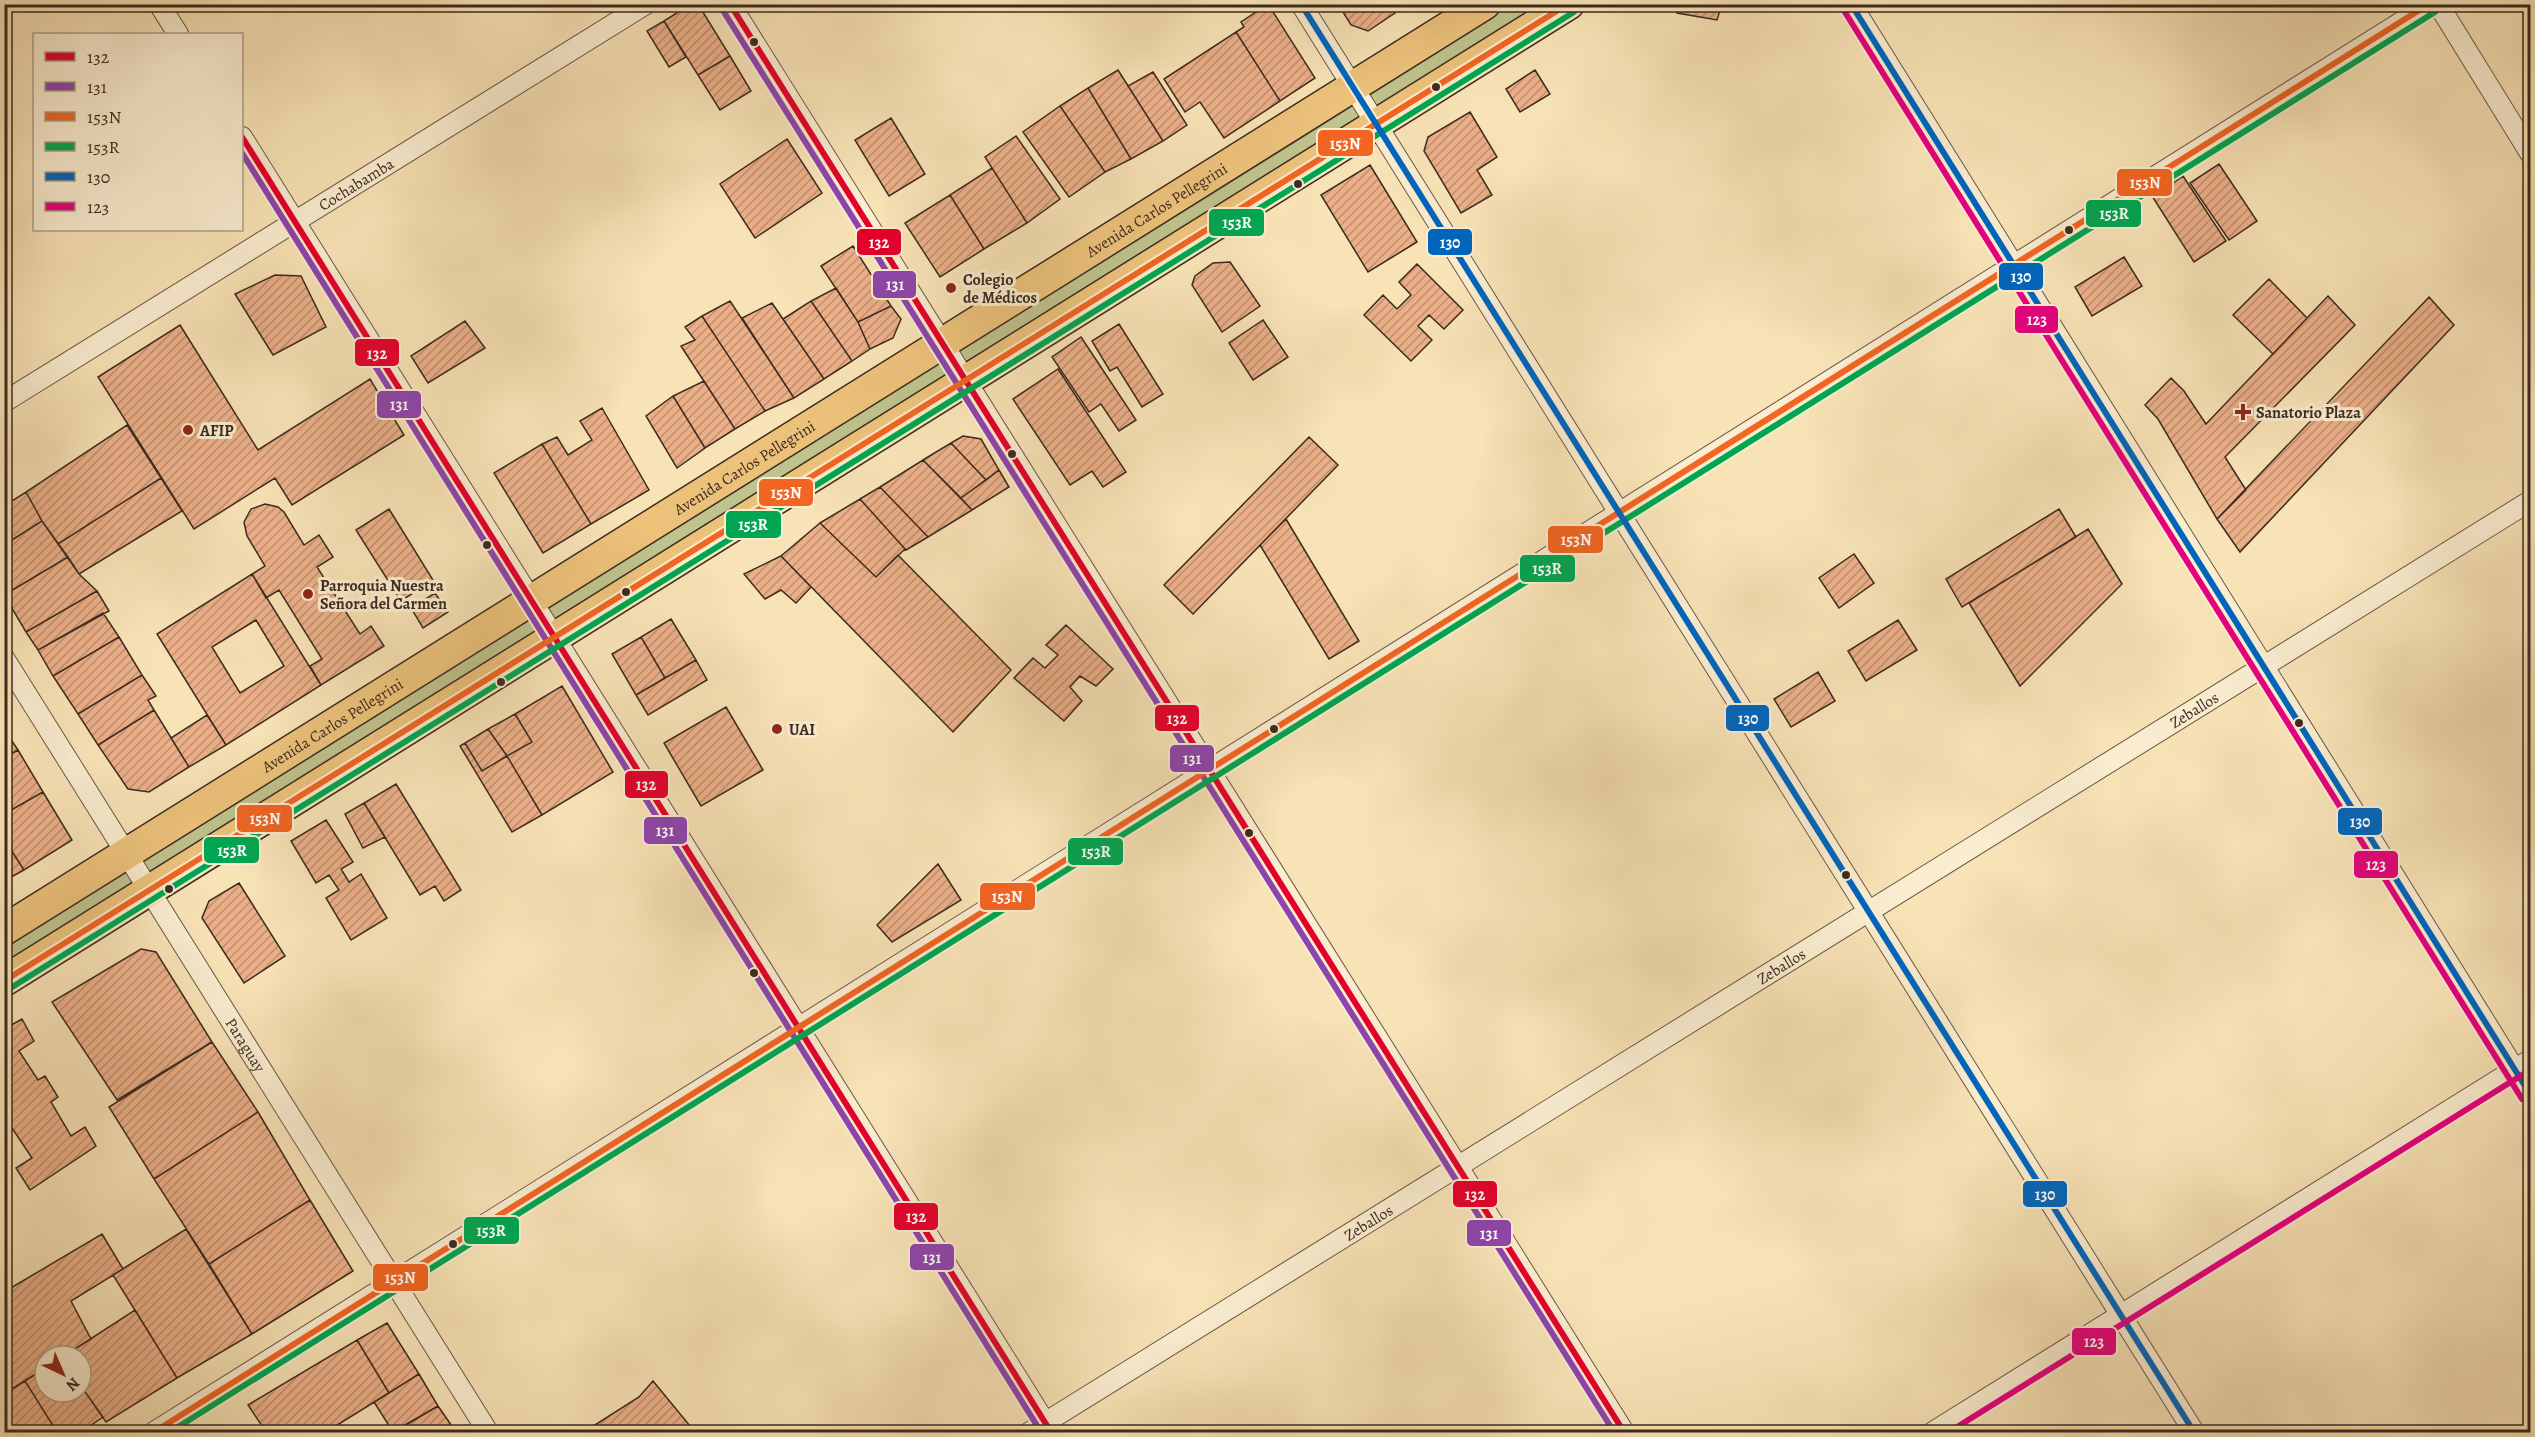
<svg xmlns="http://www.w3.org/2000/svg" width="2535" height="1437" viewBox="0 0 2535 1437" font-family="Alegreya,serif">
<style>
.grass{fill:#bfc38d;stroke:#7e7656;stroke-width:1.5}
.building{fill:url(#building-hatch);stroke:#3c2a1f;stroke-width:1.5;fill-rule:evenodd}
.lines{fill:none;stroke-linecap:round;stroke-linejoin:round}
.minor-casing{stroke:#6b5845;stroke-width:22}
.primary-casing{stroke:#3c2a1f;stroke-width:33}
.minor{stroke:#faedd0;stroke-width:20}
.primary{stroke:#ecc27b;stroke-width:30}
.bus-1-casing{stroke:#faedd0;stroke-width:10}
.bus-2-casing{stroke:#faedd0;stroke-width:10}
.bus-3-casing{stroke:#faedd0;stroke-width:10}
.bus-4-casing{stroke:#faedd0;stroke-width:10}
.bus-5-casing{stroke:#faedd0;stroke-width:10}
.bus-6-casing{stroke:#faedd0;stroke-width:10}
.bus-1{stroke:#e4002b;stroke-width:6}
.bus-2{stroke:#8e44ad;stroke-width:6}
.bus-3{stroke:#f26522;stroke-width:6}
.bus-4{stroke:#00a651;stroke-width:6}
.bus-5{stroke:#0065bd;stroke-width:6}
.bus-6{stroke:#e5007d;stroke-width:6}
.bus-dot{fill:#3c2a1f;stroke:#faedd0;stroke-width:2}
.poi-dot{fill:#8f2418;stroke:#faedd0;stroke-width:2}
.labels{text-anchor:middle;stroke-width:6;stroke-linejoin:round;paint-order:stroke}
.street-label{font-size:16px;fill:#3c2a1f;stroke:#faedd0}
.poi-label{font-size:16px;font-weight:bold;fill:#3c2a1f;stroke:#faedd0;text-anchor:start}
.line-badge{stroke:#faedd0;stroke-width:2}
.badge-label{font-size:16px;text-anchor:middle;font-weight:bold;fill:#fff}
</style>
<defs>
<pattern id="building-hatch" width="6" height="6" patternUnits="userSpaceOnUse" patternTransform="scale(1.5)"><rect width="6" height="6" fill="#ecb089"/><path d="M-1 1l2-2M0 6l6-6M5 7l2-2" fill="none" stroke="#c08f6f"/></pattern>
</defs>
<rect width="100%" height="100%" fill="#f8e3b6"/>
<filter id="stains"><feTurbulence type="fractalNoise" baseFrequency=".00333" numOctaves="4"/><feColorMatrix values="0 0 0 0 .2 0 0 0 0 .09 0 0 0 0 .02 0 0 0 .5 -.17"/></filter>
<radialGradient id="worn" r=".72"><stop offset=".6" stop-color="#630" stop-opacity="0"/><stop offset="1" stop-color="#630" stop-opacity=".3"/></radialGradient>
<path class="grass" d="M1485,5h84l-1564,976v-51z"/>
<path class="building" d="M691,4h7l32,52 -32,19 -34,-54z
M1268,4l47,74 -35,23 -44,-69 8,-5 -3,-5z
M1338,4h52l5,9 -27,18 -17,-6z
M1672,4h50l-5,16 -40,-7z
M664,21l22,36 -17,10 -22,-36z
M1236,32l44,69 -56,37 -24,-36 -15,10 -21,-33z
M730,56l21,35 -31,19 -22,-35z
M1118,70l45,71 -32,18 -43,-71z
M1535,70l15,24 -30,18 -14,-23z
M1153,72l34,53 -24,16 -35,-55z
M1088,88l43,71 -26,13 -45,-66z
M1060,106l45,66 -36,25 -46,-65z
M1470,112l27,45 -20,13 15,25 -31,18 -37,-62 4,-14z
M891,118l34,56 -36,22 -34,-56z
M1016,136l44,63 -33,24 -42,-66z
M787,139l35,54 -67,45 -35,-54z
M2219,164l38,57 -28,19 -39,-57z
M1370,165l47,77 -49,30 -47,-77z
M992,168l35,55 -43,26 -34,-54z
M2183,176l43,65 -32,21 -42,-66z
M950,195l34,54 -44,28 -35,-54z
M853,246l38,60 -33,16 -37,-56z
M2124,257l18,29 -50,30 -17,-29z
M1230,262l30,44 -38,26 -30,-47 3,-9 18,-13z
M1417,264l46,46 -19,19 -15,-14 -11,11 14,14 -21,21 -47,-46 19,-20 14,14 14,-14 -12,-13z
M275,275l26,1 25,51 -53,28 -38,-61z
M2269,279l38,39 -34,36 -40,-39z
M836,288l22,34 12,27 -18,12 -41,-60z
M2328,296l27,29 -130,132 21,33 -29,29 -59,-100 -13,-14 26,-27 13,13 22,33z
M2429,297l25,28 -214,227 -23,-33z
M730,301l64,97 -29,13 -63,-95z
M811,301l41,60 -28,18 -41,-60z
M772,303l52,76 -30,19 -52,-80z
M891,306l10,13 -8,19 -23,11 -12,-27z
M702,316l63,95 -30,18 -54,-83 14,-6 -10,-13z
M1263,320l25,37 -35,23 -24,-37z
M465,321l20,27 -57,35 -17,-27z
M1119,324l44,70 -21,13 -25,-40 -7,4 -18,-30z
M180,325l78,125 112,-71 34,56 -112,70 -17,-27 -81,51 -96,-152z
M1081,337l55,83 -17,11 -18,-27 -12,8 -37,-55z
M1058,369l68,103 -23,15 -11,-16 -22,14 -57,-86z
M704,381l31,48 -30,19 -32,-52z
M673,396l32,52 -28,20 -31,-52z
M602,408l47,82 -58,34 -49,-80 15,-7 11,18 24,-15 -12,-19z
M127,425l34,53 -103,66 -16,-23 -16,-29z
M963,436l18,3 18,31 -13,10 -35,-37z
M1309,437l29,28 -145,149 -29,-29z
M951,443l35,37 -25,18 -38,-38z
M542,444l49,80 -48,29 -49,-80z
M923,460l49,50 -44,27 -48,-50z
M999,470l10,17 -37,23 -11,-12z
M161,478l21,33 -103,63 -21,-30z
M880,487l48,50 -22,13 -1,-1 -45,-50z
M26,492l16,29 -38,24v-39z
M860,499l45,50 -29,28 -56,-54z
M265,504l13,3 6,5 20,33 15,-10 14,22 -16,10 43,67 11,-8 13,20 -63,39 -11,-19 12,-7 -43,-69 -13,8 -14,-24 13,-8 -18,-30 -3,-14 7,-13z
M389,509l44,71 -32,21 -45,-71z
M2059,509l17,28 -114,70 -16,-28z
M1286,519l73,122 -30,18 -69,-114z
M42,521l26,36 -64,38v-50z
M820,523l56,54 22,-22 113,115 -58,62 -172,-176z
M2088,529l34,55 -102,102 -51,-83z
M1854,554l20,29 -35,25 -20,-30z
M781,556l30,31 -15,16 -15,-13 -16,9 -21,-25z
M68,557l11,17 18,17 -71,41 -22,-37z
M252,574l69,111 -95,60 -69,-111zM256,620l28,46 -44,27 -28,-46z
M97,591l12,20 -71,39 -12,-18z
M435,593l13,19 -25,16 -12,-20z
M103,613l16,24 -66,39 -15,-26z
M671,619l25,41 -31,18 -24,-41z
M1898,620l19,30 -51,31 -18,-30z
M1066,625l47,44 -17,17 -16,-10 -10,11 12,14 -18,20 -50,-43 19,-20 12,10 13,-13 -12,-10z
M119,637l23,38 -64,39 -25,-38z
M641,637l24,41 -29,17 -24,-41z
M696,660l11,20 -59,35 -12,-20z
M1818,672l17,29 -44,26 -17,-28z
M142,675l14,21 -8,4 6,10 -56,35 -20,-31z
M562,686l51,86 -71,43 -35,-59 25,-14 -17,-28z
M726,707l37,63 -62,36 -37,-63z
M154,710l35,57 -40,25 -21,-3 -30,-44z
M515,714l17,28 -25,14 -19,-27z
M207,715l19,30 -37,22 -18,-29z
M4,729l14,21 -14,8z
M488,729l19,27 -25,15 -17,-28z
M465,743l17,28 25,-15 35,59 -30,17 -52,-86z
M18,750l25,42 -39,22v-56z
M396,784l65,106 -17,11 -9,-15 -15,9 -56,-92z
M43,792l29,48 -48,30 -20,-31v-25z
M364,803l21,34 -22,11 -18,-34z
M326,820l27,42 -12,7 8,13 12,-8 26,44 -36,22 -25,-42 13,-8 -10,-15 -13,8 -25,-42z
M4,839l20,31 -20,11z
M938,864l23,36 -69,42 -15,-17z
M239,883l46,73 -41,27 -42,-65 7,-17z
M141,949l15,3 56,90 -95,58 -65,-98z
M22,1019l12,22 -15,10 19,29 7,-4 13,21 -7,5 20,34 14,-9 11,19 -66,44 -14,-22 16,-10 -20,-30 -8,-1v-98z
M212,1042l46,70 -104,67 -45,-72z
M258,1112l52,88 -101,64 -55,-85z
M310,1200l43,71 -101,63 -43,-70z
M186,1229l66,105 -75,44 -64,-103z
M102,1234l21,35 -52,32 20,38 -27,17h-19v12l-41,26v-102z
M135,1310l42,68 -71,44 -25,-36v-30h-17z
M387,1323l32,51 -30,19 -32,-53z
M357,1340l32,53 -63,39h-60l-18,-27z
M45,1368v24h36v-6l22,31 -22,15h-24l-32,-51z
M419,1374l19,32 -45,26 -19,-30z
M25,1381l32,51h-53v-38z
M653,1381l42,51h-107l-1,-2 52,-33z
M438,1406l18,26h-62z"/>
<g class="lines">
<defs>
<g id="minor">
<path d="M159,4l19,30"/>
<path d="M730,4l894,1428"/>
<path d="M1301,4l893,1428"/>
<path d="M1851,4l679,1090"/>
<path d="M2438,4l92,149"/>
<path d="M242,137l809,1295"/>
<path id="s1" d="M4,402l642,-398"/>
<path id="s2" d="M4,658l484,774"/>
<path d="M154,1432l2276,-1428"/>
<path id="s3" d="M1030,1432l1500,-931"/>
<path d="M1933,1432l597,-372"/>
</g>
<g id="primary">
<path id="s4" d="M4,930l1481,-926"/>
<path d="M4,981l1565,-977"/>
</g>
</defs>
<use href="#minor" class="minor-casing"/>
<use href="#primary" class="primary-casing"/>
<use href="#minor" class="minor"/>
<use href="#primary" class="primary"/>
<defs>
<path id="bus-1" d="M730,4l894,1428
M242,137l809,1295"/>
<path id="bus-2" d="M722,9l892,1423
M242,153l799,1279"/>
<path id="bus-3" d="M4,981l1564,-977
M154,1432l2275,-1428"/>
<path id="bus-4" d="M9,989l1565,-977
M170,1432l2265,-1420"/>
<path id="bus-5" d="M1301,4l893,1428
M1851,4l679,1090"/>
<path id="bus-6" d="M1843,9l679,1090
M1949,1432l581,-362"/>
</defs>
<use href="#bus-1" class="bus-1-casing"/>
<use href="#bus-2" class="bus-2-casing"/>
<use href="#bus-3" class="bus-3-casing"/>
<use href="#bus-4" class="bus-4-casing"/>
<use href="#bus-5" class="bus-5-casing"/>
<use href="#bus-6" class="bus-6-casing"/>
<use href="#bus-1" class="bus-1"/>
<use href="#bus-2" class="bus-2"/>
<use href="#bus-3" class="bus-3"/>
<use href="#bus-4" class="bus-4"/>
<use href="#bus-5" class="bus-5"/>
<use href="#bus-6" class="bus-6"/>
</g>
<g class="bus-dot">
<circle cx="754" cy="42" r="5"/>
<circle cx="1436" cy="87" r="5"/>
<circle cx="1298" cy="184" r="5"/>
<circle cx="2069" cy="230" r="5"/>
<circle cx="1012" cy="454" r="5"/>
<circle cx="487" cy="545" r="5"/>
<circle cx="626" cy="592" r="5"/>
<circle cx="501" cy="682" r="5"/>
<circle cx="2299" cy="723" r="5"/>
<circle cx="1274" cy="729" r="5"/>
<circle cx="1249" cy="833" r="5"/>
<circle cx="1846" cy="875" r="5"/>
<circle cx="169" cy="889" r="5"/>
<circle cx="754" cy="973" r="5"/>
<circle cx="453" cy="1244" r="5"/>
</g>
<g class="poi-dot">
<circle cx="951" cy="288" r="6"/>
<path d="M2240 403h6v6h6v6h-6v6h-6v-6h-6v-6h6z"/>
<circle cx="188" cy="430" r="6"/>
<circle cx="308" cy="594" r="6"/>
<circle cx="777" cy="729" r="6"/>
</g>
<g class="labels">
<g class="street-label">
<text dy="6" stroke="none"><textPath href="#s1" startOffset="414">Cochabamba</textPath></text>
<text dy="6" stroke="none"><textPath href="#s4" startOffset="1359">Avenida Carlos Pellegrini</textPath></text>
<text dy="6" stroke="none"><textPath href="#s4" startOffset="873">Avenida Carlos Pellegrini</textPath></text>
<text dy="6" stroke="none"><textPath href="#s3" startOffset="1370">Zeballos</textPath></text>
<text dy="6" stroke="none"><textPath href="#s4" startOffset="387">Avenida Carlos Pellegrini</textPath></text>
<text dy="6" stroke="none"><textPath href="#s3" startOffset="884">Zeballos</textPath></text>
<text dy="6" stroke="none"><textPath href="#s2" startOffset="456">Paraguay</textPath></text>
<text dy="6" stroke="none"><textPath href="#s3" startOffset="398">Zeballos</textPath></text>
</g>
<g class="poi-label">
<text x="963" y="285">Colegio<tspan x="963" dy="18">de Médicos</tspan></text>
<text x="2256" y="418">Sanatorio Plaza</text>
<text x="200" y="436">AFIP</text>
<text x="320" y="591">Parroquia Nuestra<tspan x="320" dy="18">Señora del Carmen</tspan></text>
<text x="789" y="735">UAI</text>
</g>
</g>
<g class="line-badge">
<rect x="1317" y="129" width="57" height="28" rx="6" fill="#f26522"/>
<rect x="2116" y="168" width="57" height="29" rx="6" fill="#f26522"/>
<rect x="2085" y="199" width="57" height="29" rx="6" fill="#00a651"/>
<rect x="1208" y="208" width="57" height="29" rx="6" fill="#00a651"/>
<rect x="856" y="228" width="46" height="28" rx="6" fill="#e4002b"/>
<rect x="1427" y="228" width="46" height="28" rx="6" fill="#0065bd"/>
<rect x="1998" y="262" width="46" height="29" rx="6" fill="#0065bd"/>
<rect x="872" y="270" width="45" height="29" rx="6" fill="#8e44ad"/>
<rect x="2014" y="305" width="45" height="29" rx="6" fill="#e5007d"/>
<rect x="354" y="338" width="46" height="29" rx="6" fill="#e4002b"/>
<rect x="376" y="390" width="46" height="29" rx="6" fill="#8e44ad"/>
<rect x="758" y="478" width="56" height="29" rx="6" fill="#f26522"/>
<rect x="725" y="510" width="57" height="29" rx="6" fill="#00a651"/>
<rect x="1547" y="525" width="57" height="29" rx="6" fill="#f26522"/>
<rect x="1519" y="554" width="57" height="29" rx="6" fill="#00a651"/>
<rect x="1154" y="704" width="46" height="28" rx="6" fill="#e4002b"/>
<rect x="1725" y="704" width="45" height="28" rx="6" fill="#0065bd"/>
<rect x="1169" y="744" width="46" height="29" rx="6" fill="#8e44ad"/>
<rect x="624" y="770" width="45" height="29" rx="6" fill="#e4002b"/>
<rect x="236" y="804" width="57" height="29" rx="6" fill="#f26522"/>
<rect x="2337" y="807" width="46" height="29" rx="6" fill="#0065bd"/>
<rect x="643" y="816" width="45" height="29" rx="6" fill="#8e44ad"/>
<rect x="203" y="836" width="57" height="28" rx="6" fill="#00a651"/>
<rect x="1067" y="837" width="57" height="29" rx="6" fill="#00a651"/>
<rect x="2353" y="850" width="46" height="29" rx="6" fill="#e5007d"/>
<rect x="979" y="882" width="57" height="29" rx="6" fill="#f26522"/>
<rect x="1452" y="1180" width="46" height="28" rx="6" fill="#e4002b"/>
<rect x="2022" y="1180" width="46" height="28" rx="6" fill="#0065bd"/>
<rect x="893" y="1202" width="46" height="29" rx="6" fill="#e4002b"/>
<rect x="463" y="1216" width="57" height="29" rx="6" fill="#00a651"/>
<rect x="1466" y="1219" width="46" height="28" rx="6" fill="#8e44ad"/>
<rect x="909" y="1243" width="46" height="28" rx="6" fill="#8e44ad"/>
<rect x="372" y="1263" width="57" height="29" rx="6" fill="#f26522"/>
<rect x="2071" y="1327" width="46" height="29" rx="6" fill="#e5007d"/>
</g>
<g class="badge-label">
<text x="1345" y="149">153N</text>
<text x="2145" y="188">153N</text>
<text x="2114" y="219">153R</text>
<text x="1237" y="228">153R</text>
<text x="879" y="248">132</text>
<text x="1450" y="248">130</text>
<text x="2021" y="282">130</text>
<text x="895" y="290">131</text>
<text x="2037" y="325">123</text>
<text x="377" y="359">132</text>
<text x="399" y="410">131</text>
<text x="786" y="498">153N</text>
<text x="753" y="530">153R</text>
<text x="1576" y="545">153N</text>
<text x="1547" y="574">153R</text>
<text x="1177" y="724">132</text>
<text x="1748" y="724">130</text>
<text x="1192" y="764">131</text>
<text x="646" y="790">132</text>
<text x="265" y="824">153N</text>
<text x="2360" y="827">130</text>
<text x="665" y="836">131</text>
<text x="232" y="856">153R</text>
<text x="1096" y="857">153R</text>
<text x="2376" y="870">123</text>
<text x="1007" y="902">153N</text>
<text x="1475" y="1200">132</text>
<text x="2045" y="1200">130</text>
<text x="916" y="1222">132</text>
<text x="491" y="1236">153R</text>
<text x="1489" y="1239">131</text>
<text x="932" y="1263">131</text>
<text x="400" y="1283">153N</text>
<text x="2094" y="1347">123</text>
</g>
<rect width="2535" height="1437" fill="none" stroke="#f8e3b6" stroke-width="24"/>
<rect x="6" y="6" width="2523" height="1425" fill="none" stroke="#3c2a1f" stroke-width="3"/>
<rect x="12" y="12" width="2511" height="1413" fill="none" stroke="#3c2a1f" stroke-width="1.5"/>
<rect x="33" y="33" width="210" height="198" fill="#faedd0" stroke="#ae9f89" stroke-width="1.5"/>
<rect x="45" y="52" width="30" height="9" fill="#e4002b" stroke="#ae9f89" stroke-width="1.5"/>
<text x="87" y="63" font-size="18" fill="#3c2a1f">132</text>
<rect x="45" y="82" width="30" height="9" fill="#8e44ad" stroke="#ae9f89" stroke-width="1.5"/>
<text x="87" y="93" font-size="18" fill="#3c2a1f">131</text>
<rect x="45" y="112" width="30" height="9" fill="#f26522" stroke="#ae9f89" stroke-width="1.5"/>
<text x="87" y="123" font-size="18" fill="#3c2a1f">153N</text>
<rect x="45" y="142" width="30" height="9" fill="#00a651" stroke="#ae9f89" stroke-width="1.5"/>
<text x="87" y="153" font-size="18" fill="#3c2a1f">153R</text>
<rect x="45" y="172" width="30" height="9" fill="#0065bd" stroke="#ae9f89" stroke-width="1.5"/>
<text x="87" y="183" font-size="18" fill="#3c2a1f">130</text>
<rect x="45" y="202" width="30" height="9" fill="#e5007d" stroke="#ae9f89" stroke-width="1.5"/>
<text x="87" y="213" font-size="18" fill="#3c2a1f">123</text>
<g transform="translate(63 1374) rotate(136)"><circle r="28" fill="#faedd0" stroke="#ae9f89" stroke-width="1.5"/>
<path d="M0-4.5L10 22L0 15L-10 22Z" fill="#8f2418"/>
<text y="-9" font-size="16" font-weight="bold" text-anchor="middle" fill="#3c2a1f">N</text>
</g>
<rect width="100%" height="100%" filter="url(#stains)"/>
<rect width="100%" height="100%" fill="url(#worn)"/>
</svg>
